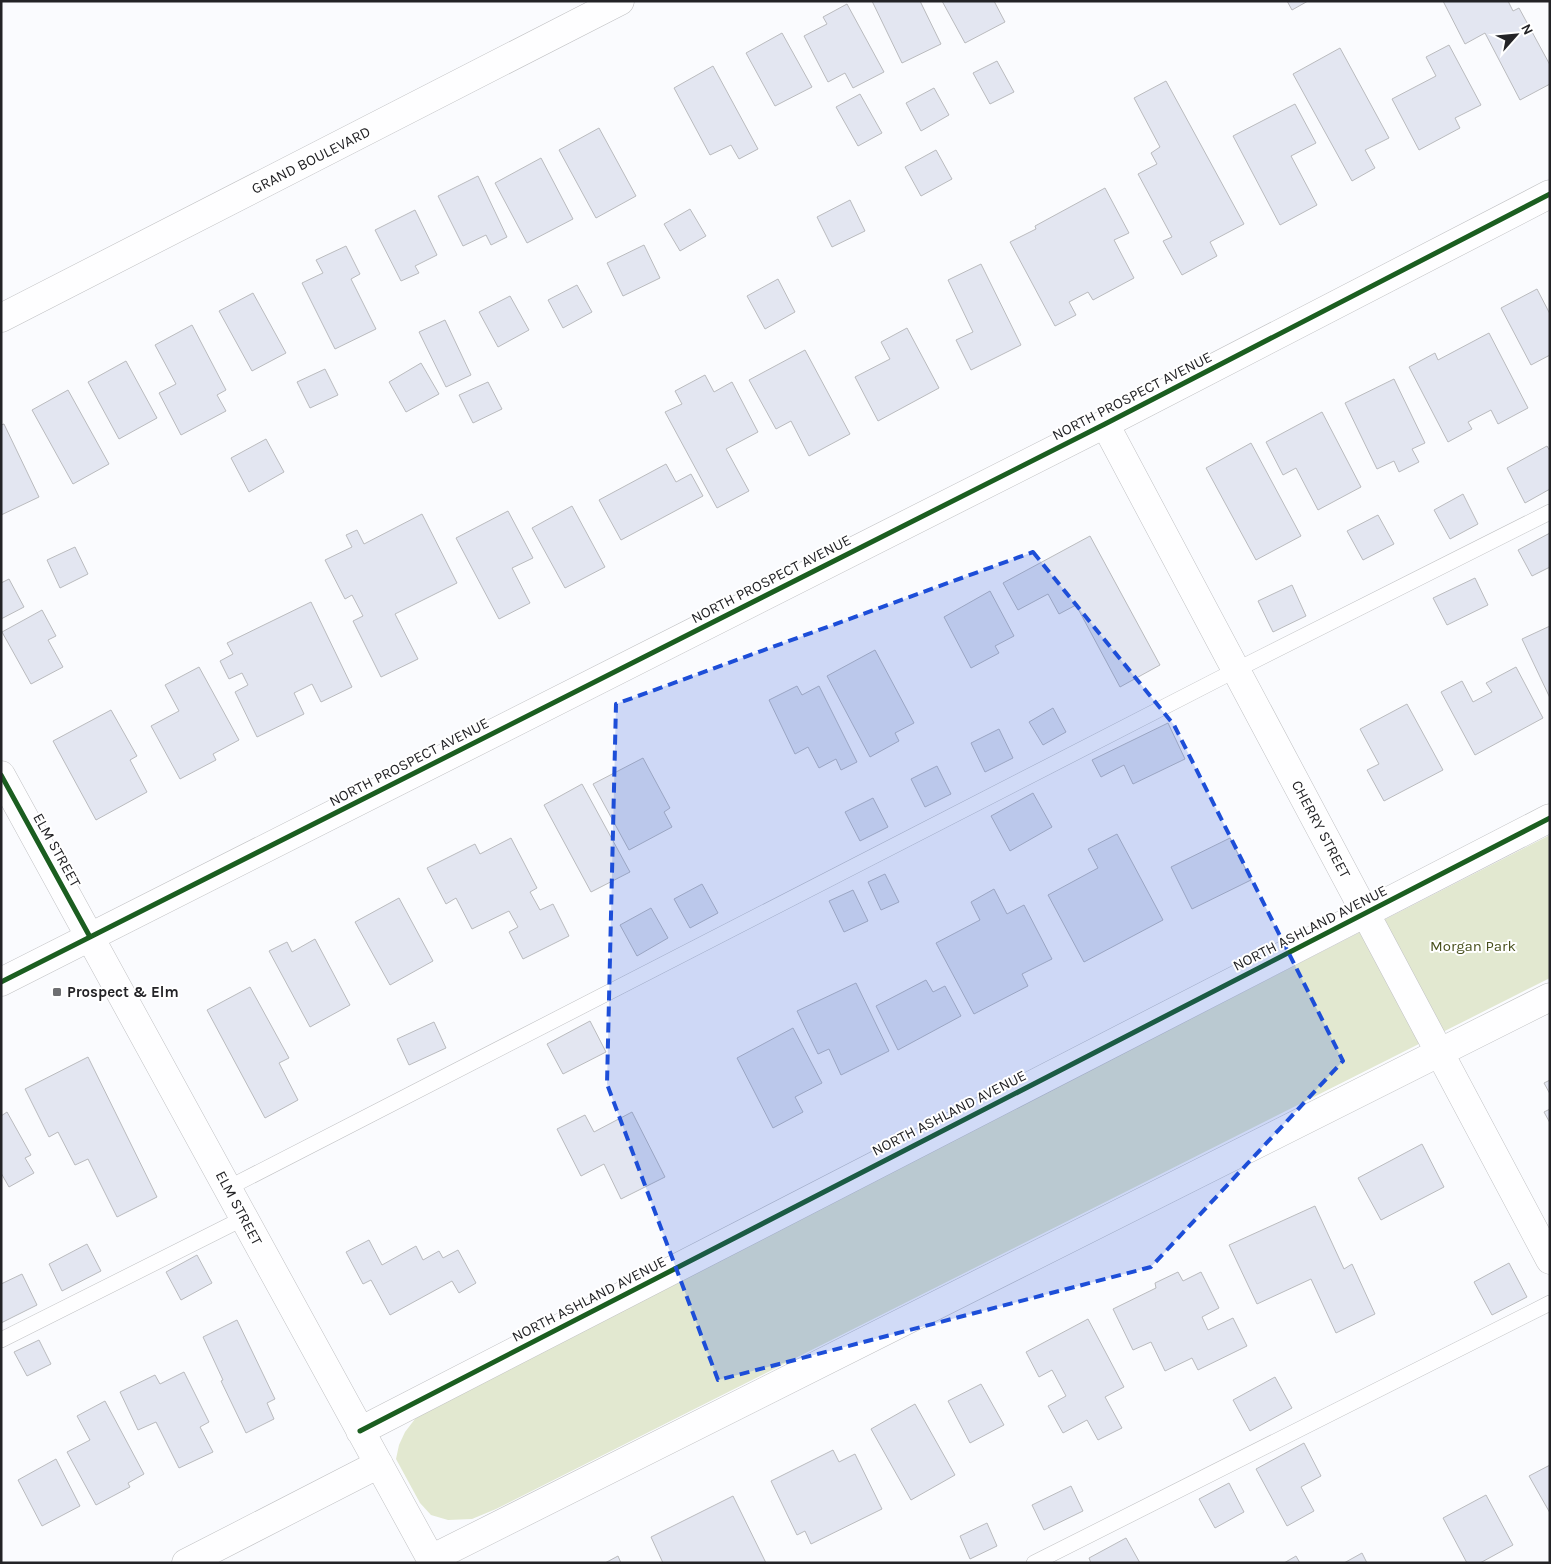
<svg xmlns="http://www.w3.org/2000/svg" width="1551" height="1564" viewBox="0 0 1551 1564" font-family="Karla,sans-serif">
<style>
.green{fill:#e2e8d0}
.building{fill:#e3e6f1;stroke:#babbbe}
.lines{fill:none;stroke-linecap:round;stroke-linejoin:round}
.lane-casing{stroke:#c0c1c3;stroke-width:16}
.street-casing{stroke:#c0c1c3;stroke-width:29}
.secondary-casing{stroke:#c0c1c3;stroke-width:29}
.lane{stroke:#fefeff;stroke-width:15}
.street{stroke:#fefeff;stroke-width:28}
.secondary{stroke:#fefeff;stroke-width:28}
.cycleway-casing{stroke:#fff;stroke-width:8}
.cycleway{stroke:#1b5e20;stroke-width:5}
.marked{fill:#1d4ed8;fill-opacity:0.2;stroke:#1d4ed8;stroke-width:4;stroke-dasharray:10 6;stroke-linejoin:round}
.poi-dot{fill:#6e6f72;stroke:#fff;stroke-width:2}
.labels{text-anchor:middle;stroke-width:4;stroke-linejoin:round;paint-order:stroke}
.street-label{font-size:15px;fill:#232326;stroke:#fff}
.park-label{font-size:15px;fill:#48501d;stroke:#fff}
.poi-label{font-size:15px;font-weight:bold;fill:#232326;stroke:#fff;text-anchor:start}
</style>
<rect width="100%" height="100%" fill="#fafbfe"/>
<path class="green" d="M1550,835v143l-1054,531 -24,10 -24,1 -17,-5 -11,-12 -24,-44 3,-14 6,-13 10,-13 15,-11z"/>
<path class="building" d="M872,1h48l21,43 -39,19z
M942,1h52l11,21 -40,21z
M1287,1h21l-16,9z
M1443,1h65l5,10 6,-3 31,57v19l-30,16 -35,-67 -20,11z
M847,4l37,68 -31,16 -8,-15 -17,9 -24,-46 23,-12 -4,-7z
M782,33l30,54 -37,19 -29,-53z
M1449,45l32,60 -26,13 5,10 -41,22 -27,-51 44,-23 -10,-19z
M1340,48l49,90 -24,12 10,18 -23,13 -59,-107z
M997,61l17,31 -24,12 -17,-31z
M713,66l45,83 -19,10 -8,-14 -21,10 -36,-67z
M1166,81l78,143 -34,18 7,14 -35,19 -19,-34 9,-4 -34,-63 19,-10 -6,-11 9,-6 -26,-49z
M934,88l15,27 -28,16 -15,-28z
M860,94l22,39 -24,13 -22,-39z
M1295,104l21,39 -25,13 26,49 -37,20 -47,-89z
M599,128l37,68 -40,22 -37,-68z
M936,150l16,29 -31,17 -16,-29z
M541,158l32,61 -46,24 -32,-60z
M478,176l29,61 -16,8 -5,-10 -23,11 -25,-50z
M1105,188l24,45 -15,7 20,38 -41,22 -5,-8 -19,10 7,13 -21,11 -45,-84 26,-13 -1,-3z
M850,200l15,31 -33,16 -15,-30z
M690,209l16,27 -26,15 -16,-27z
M415,210l22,45 -22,11 4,7 -18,8 -26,-51z
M644,245l16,33 -37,18 -16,-33z
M346,246l14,28 -9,5 25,50 -41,20 -33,-66 21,-10 -7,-13z
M981,264l40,81 -50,25 -15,-30 17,-8 -25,-52z
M778,279l17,33 -30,17 -18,-33z
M577,285l15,27 -29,16 -15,-28z
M1537,289l13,25v41l-19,10 -30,-57z
M253,293l33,60 -34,18 -33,-60z
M510,296l19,34 -31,17 -19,-35z
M445,320l26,55 -25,12 -27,-55z
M192,325l34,65 -9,5 9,16 -45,24 -22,-42 17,-9 -21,-39z
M907,328l32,60 -61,33 -23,-44 35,-18 -9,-17z
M1489,333l39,75 -30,16 -7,-14 -23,12 4,7 -24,13 -39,-75 26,-14 3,7z
M805,350l45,84 -41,22 -18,-35 -15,8 -27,-49z
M126,361l31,57 -38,21 -31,-57z
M421,363l18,31 -33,18 -17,-30z
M325,369l13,26 -28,13 -13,-26z
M705,375l9,17 18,-10 26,50 -32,17 23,42 -32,17 -52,-96 17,-8 -7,-13z
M1394,379l31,64 -13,6 7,13 -20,10 -5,-11 -17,8 -32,-66z
M488,382l14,27 -29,14 -14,-28z
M68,390l41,74 -36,20 -41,-74z
M1322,412l39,75 -43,23 -22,-42 -13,7 -17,-33z
M4,424l35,73 -38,18v-90z
M266,439l18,33 -35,20 -18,-34z
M1251,443l50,93 -45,24 -50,-92z
M1547,446l3,5v38l-25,14 -18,-35z
M666,464l10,18 15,-8 12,22 -82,44 -22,-40z
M1463,494l15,30 -28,15 -16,-29z
M572,506l33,61 -40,21 -33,-60z
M508,511l25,47 -21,10 18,35 -31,16 -43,-81z
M422,514l35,69 -62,31 23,45 -37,18 -28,-56 10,-5 -11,-21 -7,4 -20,-39 27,-13 -6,-12 11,-5 7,14z
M1378,515l16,29 -31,16 -16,-29z
M1550,533v34l-18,9 -14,-26z
M1090,536l70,129 -40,22 -44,-82 -17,9 -11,-20 -30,16 -15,-27z
M75,547l13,27 -28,14 -13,-28z
M1475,578l13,27 -41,20 -14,-27z
M9,579l15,28 -23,12v-36z
M1292,585l14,31 -33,16 -15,-31z
M990,591l24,45 -19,10 4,7 -28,15 -27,-51z
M311,602l41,85 -31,15 -9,-18 -18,9 10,21 -47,23 -22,-45 13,-7 -6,-12 -13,6 -9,-18 13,-7 -6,-11z
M42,610l14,26 -8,4 15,27 -32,17 -29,-52z
M1550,626v72l-28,-59z
M875,650l39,73 -19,10 4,8 -29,16 -43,-81z
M199,667l40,73 -26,14 3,6 -36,19 -29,-53 28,-15 -14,-26z
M1516,667l27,51 -68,37 -34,-63 21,-11 11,21 19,-10 -6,-9z
M797,686l5,9 17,-9 38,76 -16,8 -5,-11 -17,9 -11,-21 -13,7 -26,-54z
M1407,704l36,66 -59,31 -17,-31 12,-6 -19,-35z
M1053,708l13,24 -23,13 -14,-23z
M111,710l26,46 -7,4 17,32 -51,28 -43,-79z
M1168,723l17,36 -52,25 -9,-19 -23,12 -9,-17z
M999,729l14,29 -28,14 -14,-29z
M643,758l27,50 -6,4 8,15 -43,23 -36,-66z
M937,766l14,28 -26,13 -14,-28z
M582,784l48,88 -39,20 -47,-87z
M1033,793l19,34 -42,24 -19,-35z
M873,798l15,29 -28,14 -15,-29z
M1117,834l46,86 -79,42 -36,-67 50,-27 -10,-19z
M511,838l26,50 -7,4 10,18 13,-6 16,32 -46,23 -14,-27 9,-5 -9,-16 -37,18 -16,-31 -10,6 -19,-36 48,-24 5,10z
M1230,838l21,42 -59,29 -21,-42z
M885,874l14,28 -18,8 -13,-28z
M702,884l16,29 -28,15 -16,-29z
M994,889l13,25 17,-9 28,54 -30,15 6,12 -54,28 -38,-71 44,-23 -9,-18z
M853,890l15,31 -24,11 -15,-31z
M399,898l34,63 -43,24 -35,-63z
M651,908l17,30 -31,18 -17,-31z
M315,939l35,66 -40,22 -41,-76 18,-9 5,10z
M926,980l7,12 12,-6 16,30 -63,34 -22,-44z
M856,983l33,68 -48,24 -12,-26 -11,5 -21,-43z
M250,987l39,71 -10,5 19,37 -33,18 -58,-108z
M590,1021l16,31 -43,22 -16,-30z
M434,1022l12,26 -37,17 -12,-26z
M793,1028l29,55 -27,14 8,15 -30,16 -36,-70z
M88,1057l69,140 -40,20 -29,-58 -13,6 -17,-33 -9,5 -24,-48z
M1550,1080v14l-6,-11z
M1550,1109v14l-6,-11z
M7,1112l24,43 -6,3 9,15 -25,14 -8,-14v-57z
M632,1112l33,65 -44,22 -17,-35 -23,12 -24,-47 28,-14 9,17z
M1422,1144l22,43 -63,33 -23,-42z
M1315,1206l29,63 8,-5 23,50 -39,19 -25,-54 -54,25 -28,-59z
M369,1240l13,25 34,-19 7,14 16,-9 4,7 15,-8 18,33 -17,10 -7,-12 -62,34 -19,-35 -8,4 -17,-32z
M87,1244l14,27 -39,20 -13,-27z
M197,1255l15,28 -31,17 -15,-28z
M1509,1263l18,34 -35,18 -18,-33z
M1178,1272l5,9 18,-9 18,36 -17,9 6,13 25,-12 14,28 -49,24 -6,-12 -27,13 -14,-29 -18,8 -20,-41 43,-21 -1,-5z
M22,1274l15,31 -36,18v-39z
M1088,1319l36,68 -19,10 17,31 -24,12 -11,-20 -24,13 -15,-27 18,-10 -14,-26 -13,7 -13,-25z
M237,1320l38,79 -8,4 7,16 -28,14 -25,-52 2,-1 -20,-43z
M39,1340l12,24 -24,12 -13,-24z
M184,1372l25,50 -9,5 13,25 -34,16 -23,-46 -18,8 -18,-38 35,-17 5,9z
M1275,1377l17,31 -42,23 -17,-31z
M981,1384l23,41 -34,18 -22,-42z
M105,1401l39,73 -16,9 2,4 -34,18 -29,-53 23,-12 -13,-24z
M915,1404l40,71 -44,25 -40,-71z
M1304,1443l17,33 -20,11 13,24 -27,15 -31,-57z
M833,1450l6,12 16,-8 27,55 -71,35 -6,-13 -8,4 -26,-54z
M56,1459l24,47 -38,20 -24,-46z
M1550,1465v48l-21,-37z
M1229,1483l15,29 -29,16 -16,-29z
M1071,1486l12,25 -39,19 -12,-25z
M1486,1495l27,50 -33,18h-13l-24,-45z
M733,1496l33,67h-103l-12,-26z
M987,1523l10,23 -27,13 -10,-23z
M1126,1538l14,25h-49l-2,-5z
M1362,1553l5,10h-23z
M618,1556l3,7h-16z
M1296,1556l4,7h-16z"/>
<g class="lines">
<defs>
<path id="lane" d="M228,1188l1008,-518 314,-158
M1,1340l243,-122
M1034,1563l516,-260"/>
<path id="street" d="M1,318l619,-317
M1105,424l445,836
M1,775l432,788
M360,1431l1190,-613
M431,1559l1119,-562
M186,1563l193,-99"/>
<path id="secondary" d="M1,982l1104,-558 445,-230"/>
</defs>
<use href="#lane" class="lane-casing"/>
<use href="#street" class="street-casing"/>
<use href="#secondary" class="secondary-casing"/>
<use href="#lane" class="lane"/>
<use href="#street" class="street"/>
<use href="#secondary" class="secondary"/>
<defs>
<path id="cycleway" d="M1,775l89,162
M1,982l1104,-558 445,-230
M360,1431l1190,-613"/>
</defs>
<use href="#cycleway" class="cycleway-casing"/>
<use href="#cycleway" class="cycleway"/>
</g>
<path class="marked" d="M1033,552l141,173 169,336 -192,206 -433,113 -111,-296 9,-380z"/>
<rect class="poi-dot" x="52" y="987" width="10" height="10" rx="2.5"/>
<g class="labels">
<g class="street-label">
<text transform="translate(311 160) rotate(-27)" y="5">GRAND BOULEVARD</text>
<text transform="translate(1132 396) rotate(-27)" y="5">NORTH PROSPECT AVENUE</text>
<text transform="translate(771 579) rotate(-27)" y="5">NORTH PROSPECT AVENUE</text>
<text transform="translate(409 762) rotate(-27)" y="5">NORTH PROSPECT AVENUE</text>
<text transform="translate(1321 829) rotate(62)" y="5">CHERRY STREET</text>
<text transform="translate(57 850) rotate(61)" y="5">ELM STREET</text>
<text transform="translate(1310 928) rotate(-27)" y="5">NORTH ASHLAND AVENUE</text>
<text transform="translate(949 1113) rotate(-27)" y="5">NORTH ASHLAND AVENUE</text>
<text transform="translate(239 1208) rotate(62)" y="5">ELM STREET</text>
<text transform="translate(589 1299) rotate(-27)" y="5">NORTH ASHLAND AVENUE</text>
</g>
<g class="park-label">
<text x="1473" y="951">Morgan Park</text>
</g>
<g class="poi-label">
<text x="67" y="997">Prospect &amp; Elm</text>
</g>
</g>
<rect width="1551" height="1564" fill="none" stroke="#232326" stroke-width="5"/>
<g transform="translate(1516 35) rotate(63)" stroke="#ffffff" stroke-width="4" paint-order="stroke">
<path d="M0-4L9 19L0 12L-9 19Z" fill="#232326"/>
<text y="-8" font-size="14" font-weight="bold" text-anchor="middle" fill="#232326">N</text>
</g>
</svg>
